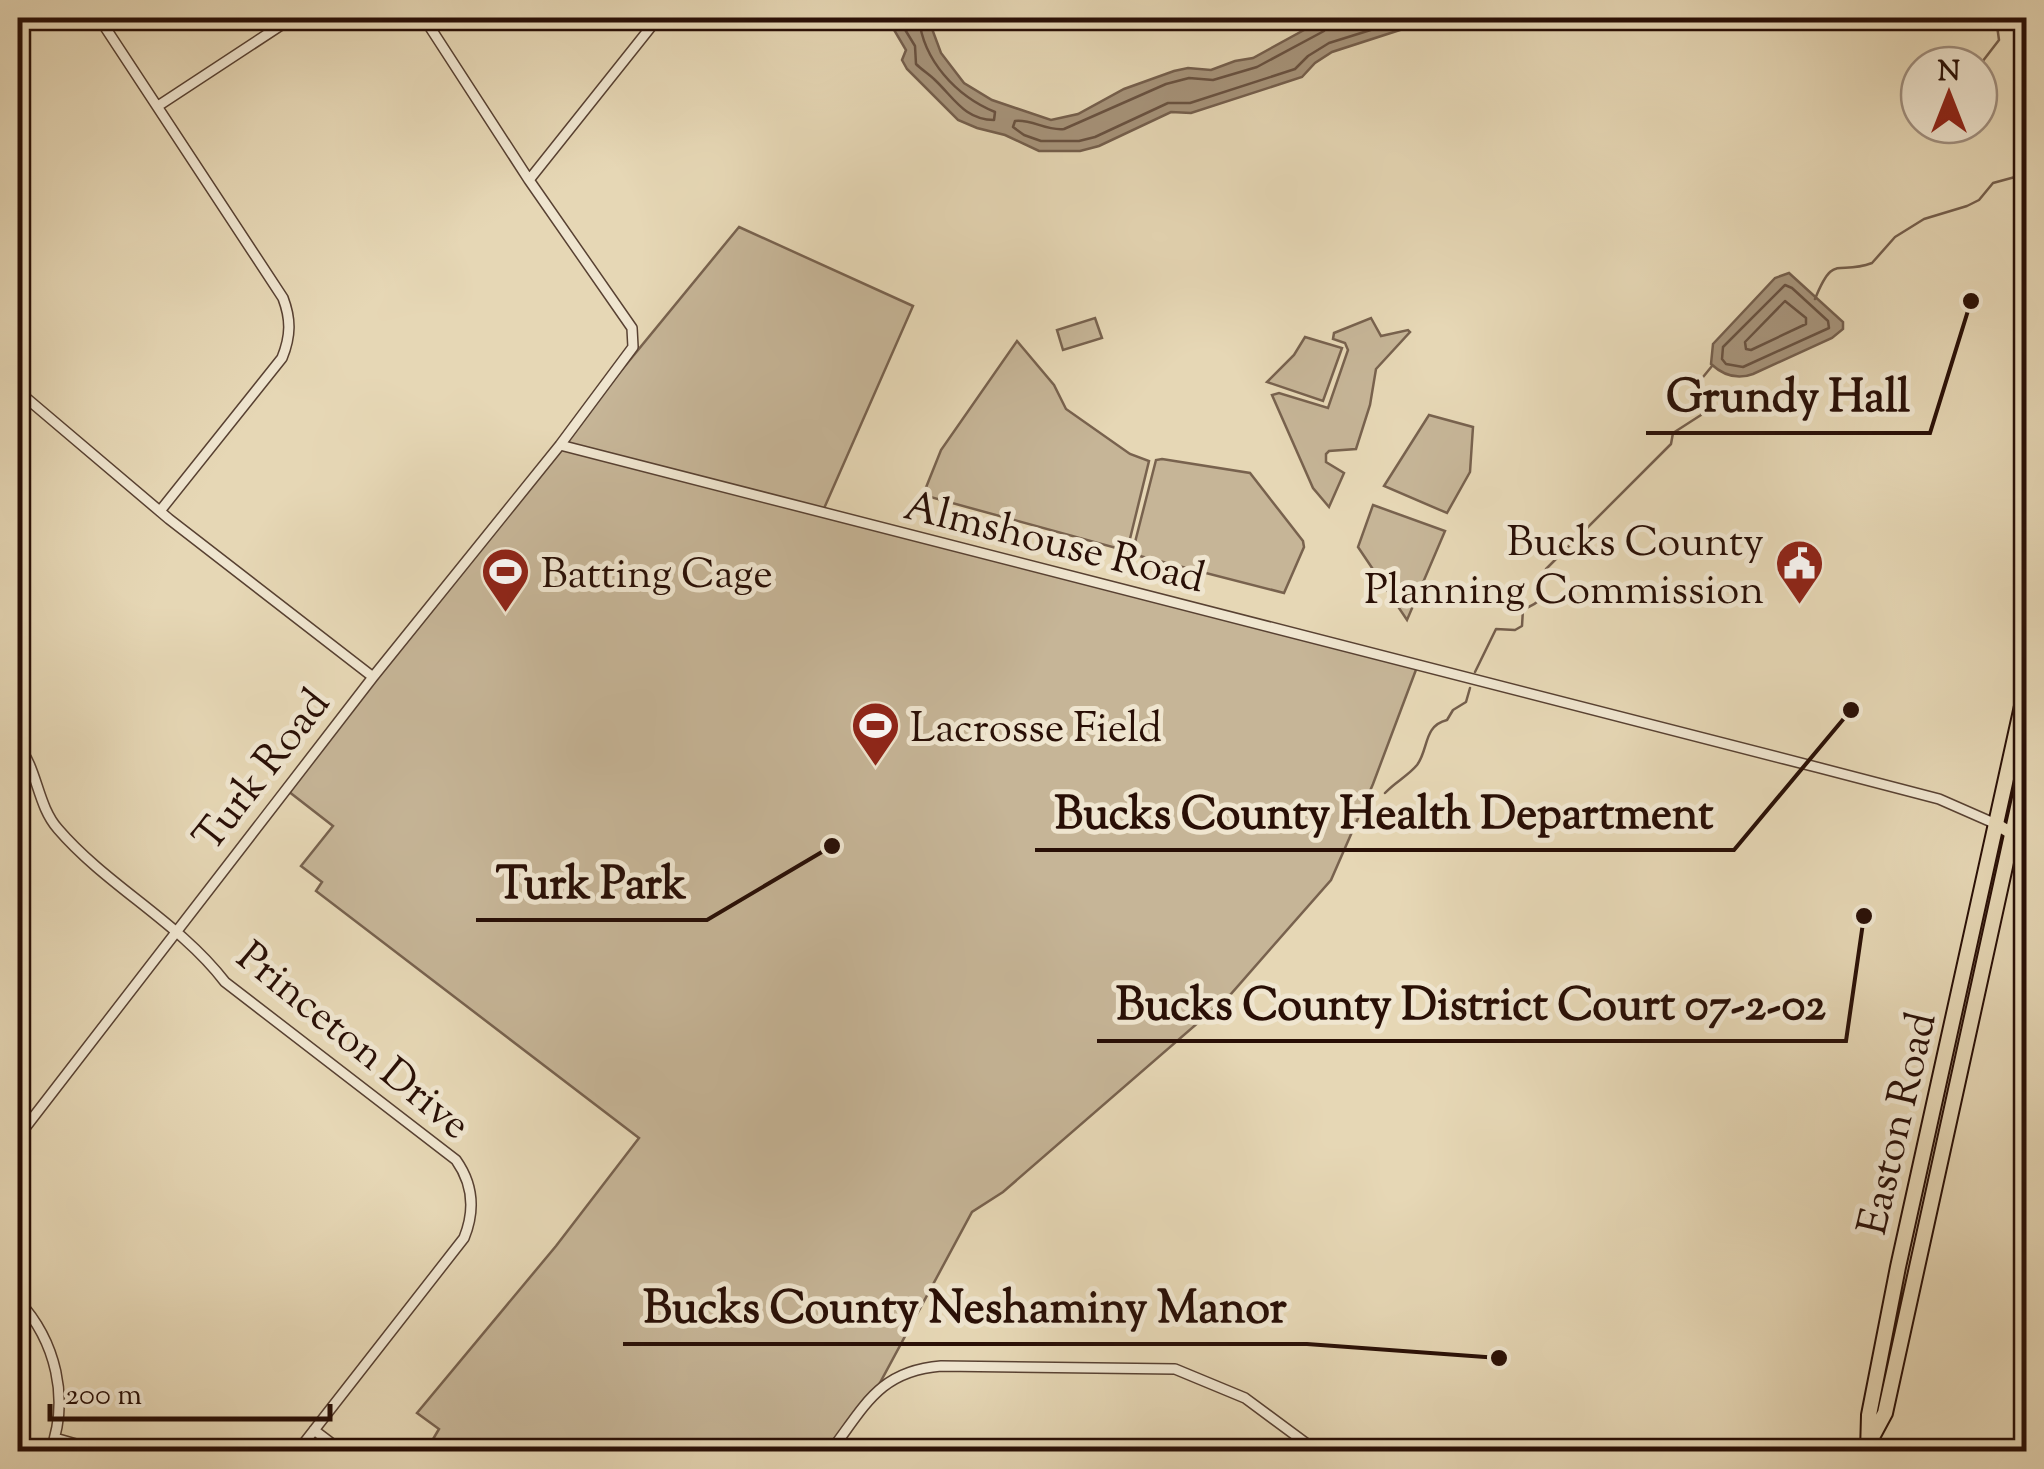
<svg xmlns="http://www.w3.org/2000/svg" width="2044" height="1469" viewBox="0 0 2044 1469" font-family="'Sorts Mill Goudy',serif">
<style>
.green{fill:#c6b597;stroke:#78624e;stroke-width:2.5}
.water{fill:#a6937a;stroke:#745e4c;stroke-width:2.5}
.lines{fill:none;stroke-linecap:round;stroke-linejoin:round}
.shore{stroke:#685140;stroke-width:2.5}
.stream{stroke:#745e4c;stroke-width:2.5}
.minor-casing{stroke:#584132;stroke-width:12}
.major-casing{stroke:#290f06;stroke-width:15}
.highway-casing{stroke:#290f06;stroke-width:18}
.minor{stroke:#efe5cf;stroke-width:9}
.major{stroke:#e6d7b5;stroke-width:11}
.highway{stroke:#e6d7b5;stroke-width:14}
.labels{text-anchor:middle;stroke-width:10;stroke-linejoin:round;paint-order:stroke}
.street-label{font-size:42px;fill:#290f06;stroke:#efe5cf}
.poi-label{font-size:42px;fill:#290f06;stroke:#efe5cf;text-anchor:start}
.leader{fill:none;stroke:#290f06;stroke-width:4}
.callout-dot{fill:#290f06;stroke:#efe5cf;stroke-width:4}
.callout-label{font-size:45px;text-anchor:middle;font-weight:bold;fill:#290f06;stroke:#efe5cf;stroke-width:10;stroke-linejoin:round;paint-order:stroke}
</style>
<rect width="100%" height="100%" fill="#e6d7b5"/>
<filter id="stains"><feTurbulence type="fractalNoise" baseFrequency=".002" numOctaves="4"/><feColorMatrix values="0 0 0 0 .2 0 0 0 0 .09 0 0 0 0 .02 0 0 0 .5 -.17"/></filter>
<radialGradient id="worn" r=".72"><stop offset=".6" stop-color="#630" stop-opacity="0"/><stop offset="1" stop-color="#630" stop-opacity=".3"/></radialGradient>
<path class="green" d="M739,227l174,79 -91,207 595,154 -44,117 -42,96 -101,115 -227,197 -31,20 -97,180 -45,59h-404l13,-22 -22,-16 139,-167 83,-108 -323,-247 6,-9 -21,-16 32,-40 -45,-35 272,-346z
M1095,318l7,20 -39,12 -6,-20z
M1371,318l10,18 27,-6 2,2 -34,37 -6,36 -14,44 -27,2 -3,3v8l18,11 -15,34 -16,-19 -41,-93 7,-2 49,15 20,-58 -3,-7 -12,-4 1,-6z
M1305,337l37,11 -19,53 -56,-19 27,-27z
M1017,341l37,44 12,24 64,45 19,7 -22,90 -204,-56 18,-45z
M1429,415l44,12 -3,45 -23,41 -63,-27z
M1162,459l88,14 53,68 1,6 -20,46 -152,-39 24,-94z
M1373,505l72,26 -38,89 -49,-73z"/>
<path class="water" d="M887,18h41l13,35 23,30 28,17 59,20 27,-6 46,-25 50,-18 14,-3 23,2 24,-9 18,-3 73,-40h111l-105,34 -17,11 -13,14 -111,36 -20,-1 -72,34 -19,5h-41l-34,-16 -28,-7 -19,-8 -51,-51 -5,-9 4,-10z
M1789,273l54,49v7l-11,9 -79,36c-16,6 -29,2 -42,-10l2,-20 62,-66z"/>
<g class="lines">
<path class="shore" d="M898,18l17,28 1,18c6,6 13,10 19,16 19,18 30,40 59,40l1,-8c-39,-16 -72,-52 -76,-94
M1330,18l-6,13 -67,36 -44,13 -24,-2 -23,6 -102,45c-18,2 -32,-10 -49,-8l-2,6 11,8 17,6h38l16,-4 73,-34h22l105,-34 13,-13 21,-13 80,-25
M1785,285l7,3 36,33 1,7 -86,39 -17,-3 -4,-5 1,-12z
M1785,301l21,17v6l-55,26 -5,-1 -1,-7z"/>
<path class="stream" d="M1979,66l20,-26 -3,-22
M1815,299c19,-47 22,-23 57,-36l23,-26 29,-18 43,-13 12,-6 14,-17 33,-9
M1475,672l21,-43 19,1 7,-4 1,-17c30,-10 13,-21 23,-40l125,-125 2,-11 28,-18 3,-11 -5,-22 13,-16
M1385,793c10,-11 23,-17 32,-28 12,-16 6,-39 30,-45l6,-10 13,-8 4,-14"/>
<defs>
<path id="minor" d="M99,18l184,280c8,21 8,38 -1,60l-122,153
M158,106l134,-88
M529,180l129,-162
M18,391l151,128 204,158
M560,445l1260,323 119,31 57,25
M18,745c20,25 19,60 40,84 49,57 121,93 167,153l231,178c17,24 19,51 8,78l-167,214
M18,1137l355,-460 187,-232 73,-98 -1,-19 -103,-148 -105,-162
M18,1300c38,41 52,99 32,152
M314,1430l29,22
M55,1438l49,14
M830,1452c35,-46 49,-81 111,-86l234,3 70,29 73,54"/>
<path id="major" d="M1996,824l30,18"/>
<path id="highway" d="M1871,1439l14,-26 141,-642
M1868,1452l1,-37 29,-148 128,-579"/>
</defs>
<use href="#minor" class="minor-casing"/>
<use href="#major" class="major-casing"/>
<use href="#highway" class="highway-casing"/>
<use href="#minor" class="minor"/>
<use href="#major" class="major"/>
<use href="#highway" class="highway"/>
</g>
<defs>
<symbol id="civic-pin" viewBox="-11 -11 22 30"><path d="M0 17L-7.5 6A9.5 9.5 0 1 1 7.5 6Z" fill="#8f2418" stroke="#efe5cf"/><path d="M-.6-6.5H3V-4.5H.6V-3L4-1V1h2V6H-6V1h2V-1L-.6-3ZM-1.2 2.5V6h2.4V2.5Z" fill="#fff"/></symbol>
<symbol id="stadium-pin" viewBox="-11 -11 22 30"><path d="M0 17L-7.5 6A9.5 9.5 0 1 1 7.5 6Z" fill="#8f2418" stroke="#efe5cf"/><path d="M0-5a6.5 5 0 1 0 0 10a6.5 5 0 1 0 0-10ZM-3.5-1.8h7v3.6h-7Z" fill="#fff"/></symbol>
</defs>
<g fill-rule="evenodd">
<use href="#civic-pin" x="1772" y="536" width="55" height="75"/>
<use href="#stadium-pin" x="478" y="544" width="55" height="75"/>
<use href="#stadium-pin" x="848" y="698" width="55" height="75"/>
</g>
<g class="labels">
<g class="street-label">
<text transform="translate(1055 540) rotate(14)" y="15">Almshouse Road</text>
<text transform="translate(260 769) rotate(-52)" y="15">Turk Road</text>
<text transform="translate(355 1039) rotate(39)" y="15">Princeton Drive</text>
<text transform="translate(1895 1123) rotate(-77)" y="15">Easton Road</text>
</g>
<g class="poi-label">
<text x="1764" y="555" text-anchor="end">Bucks County<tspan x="1764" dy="48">Planning Commission</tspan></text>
<text x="541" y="587">Batting Cage</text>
<text x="910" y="741">Lacrosse Field</text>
</g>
</g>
<path class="leader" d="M1971 301L1930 433H1646M1851 710L1734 850H1035M832 846L707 920H476M1864 916L1846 1041H1097M1499 1358L1307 1344H623"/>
<g class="callout-dot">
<circle cx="1971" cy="301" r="10"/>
<circle cx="1851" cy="710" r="10"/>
<circle cx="832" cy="846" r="10"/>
<circle cx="1864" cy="916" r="10"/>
<circle cx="1499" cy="1358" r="10"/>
</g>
<g class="callout-label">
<text x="1788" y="411">Grundy Hall</text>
<text x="1384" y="828">Bucks County Health Department</text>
<text x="591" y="898">Turk Park</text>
<text x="1471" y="1019">Bucks County District Court 07-2-02</text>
<text x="965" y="1322">Bucks County Neshaminy Manor</text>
</g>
<rect width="2044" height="1469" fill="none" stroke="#e6d7b5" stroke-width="60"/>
<rect x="20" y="20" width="2004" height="1429" fill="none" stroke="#290f06" stroke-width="5"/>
<rect x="30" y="30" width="1984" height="1409" fill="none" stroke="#290f06" stroke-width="2.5"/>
<g transform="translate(1949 95)"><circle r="48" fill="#efe5cf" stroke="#a08f7f" stroke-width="2.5"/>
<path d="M0-8L18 38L0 25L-18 38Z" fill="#8f2418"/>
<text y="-15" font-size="28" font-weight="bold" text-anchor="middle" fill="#290f06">N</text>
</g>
<path d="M50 1404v15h280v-15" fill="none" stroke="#290f06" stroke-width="5"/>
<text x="65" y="1404" font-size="30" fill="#290f06" stroke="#efe5cf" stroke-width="8" paint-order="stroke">200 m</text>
<rect width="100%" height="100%" filter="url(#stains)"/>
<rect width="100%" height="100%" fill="url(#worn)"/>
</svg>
